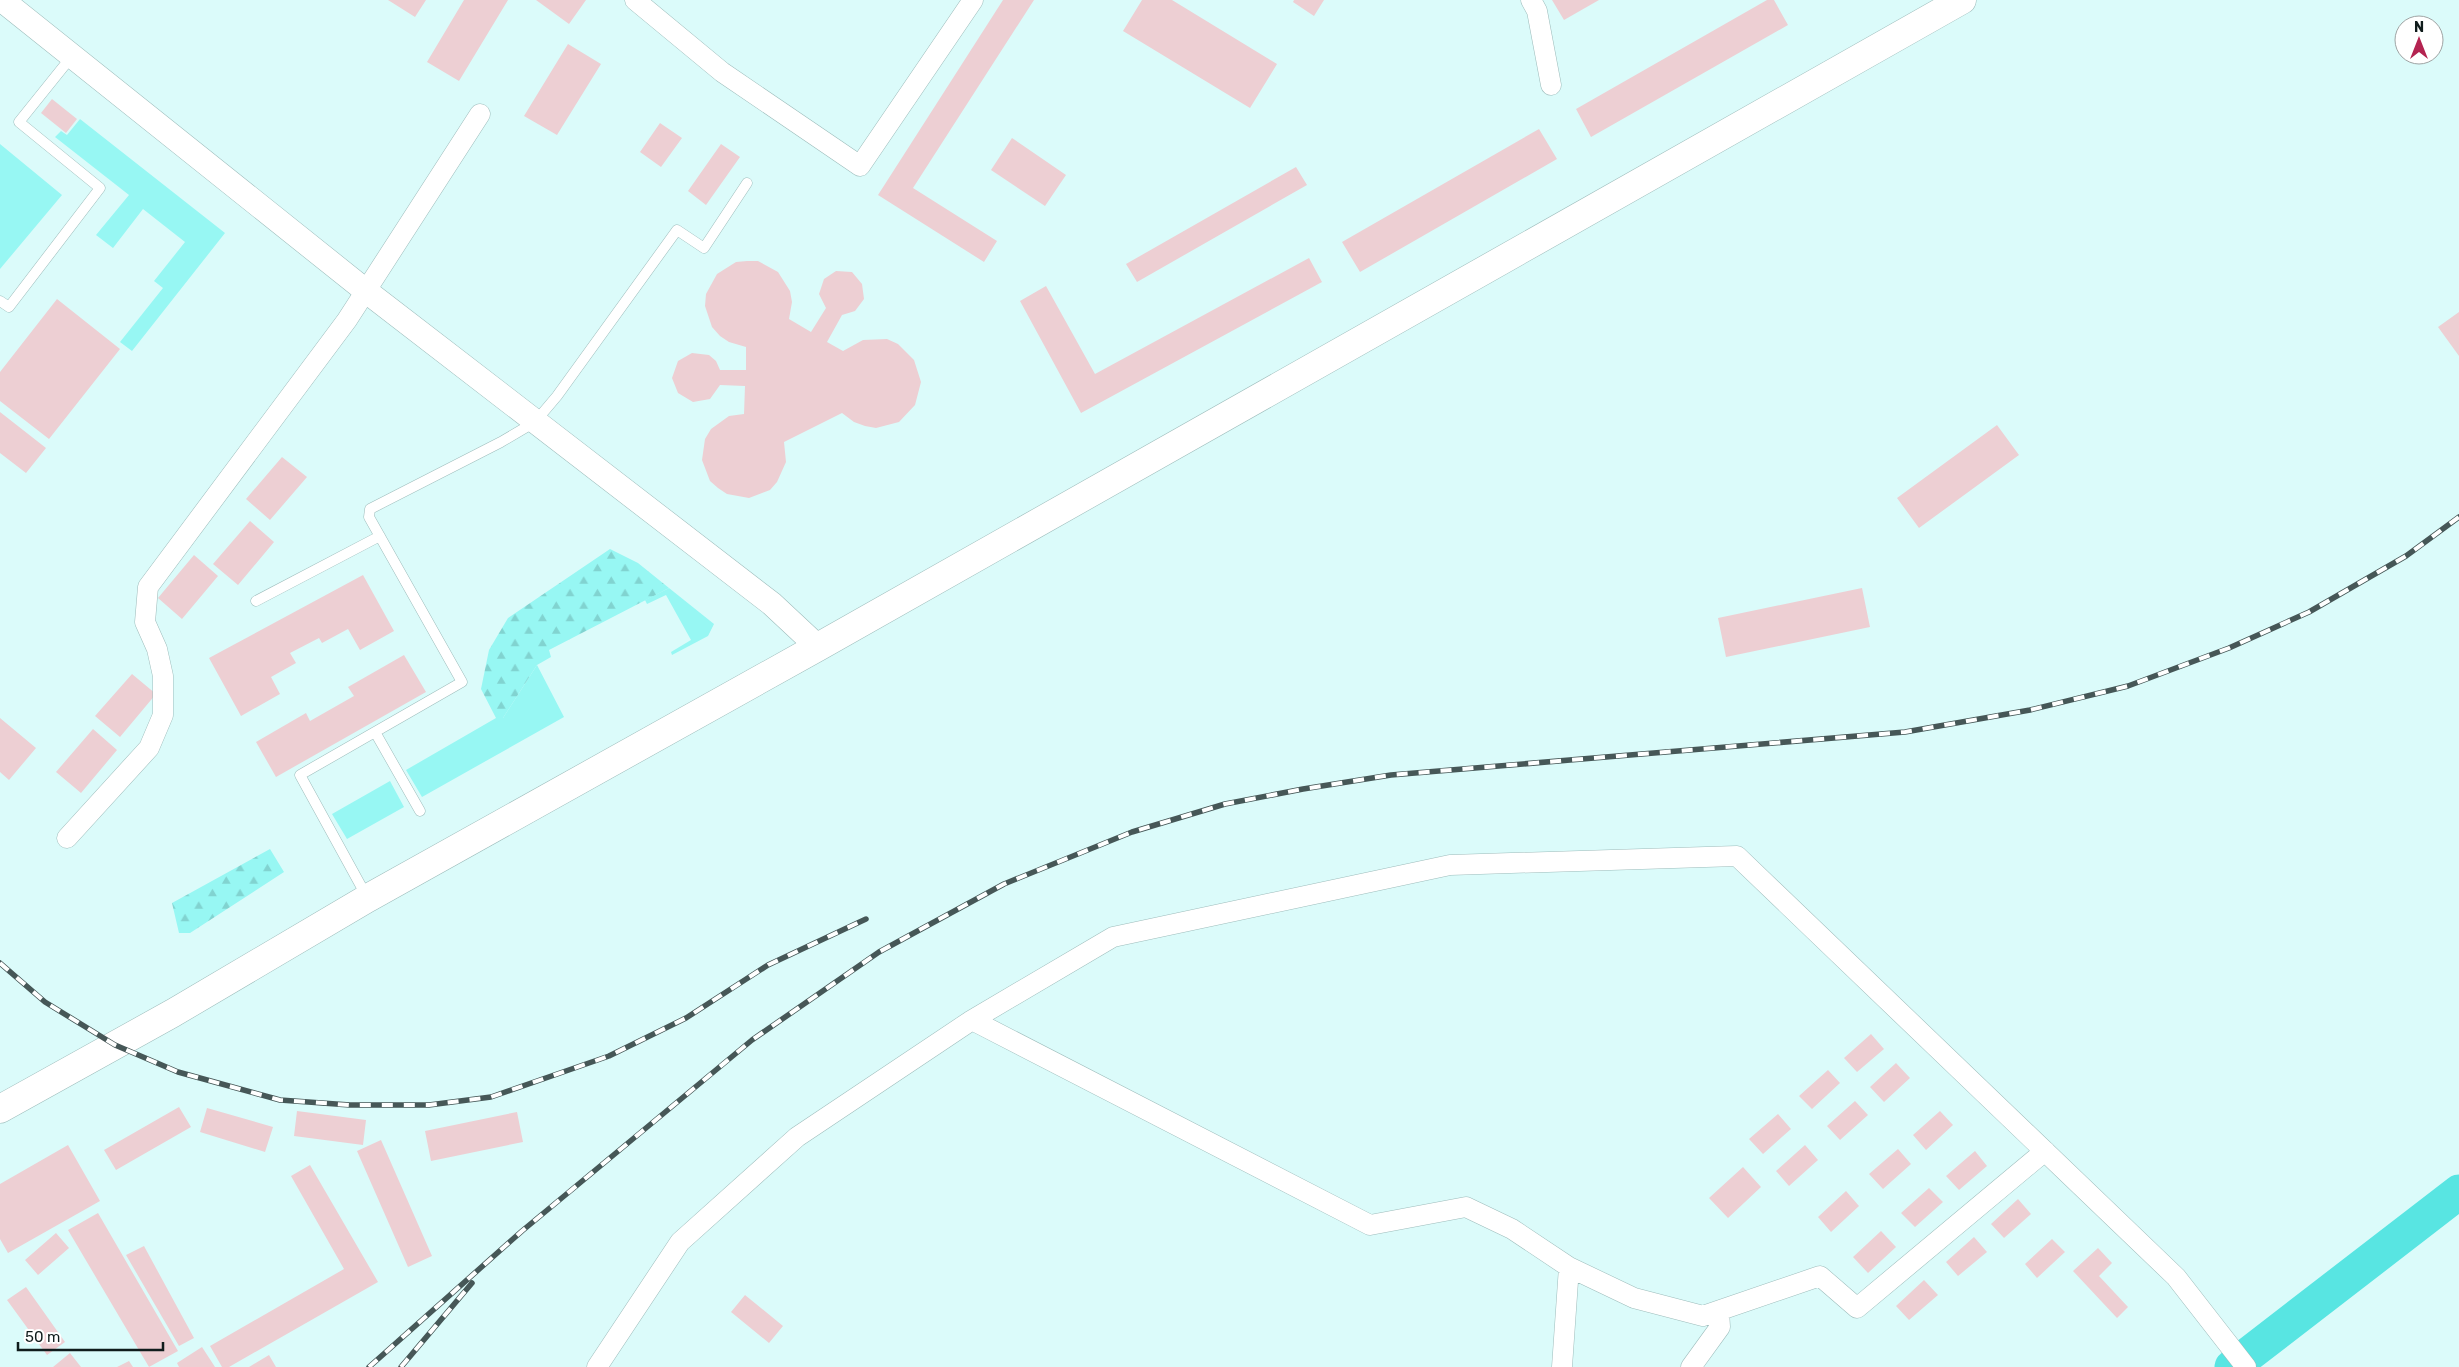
<svg xmlns="http://www.w3.org/2000/svg" width="2459" height="1367" viewBox="0 0 2459 1367" font-family="Rubik,sans-serif">
<style>
.grass{fill:#97f7f3}
.forest{fill:url(#forest-firs)}
.lines{fill:none;stroke-linecap:round;stroke-linejoin:round}
.river{stroke:#58e5e2;stroke-width:35}
.building{fill:#edcfd3}
.service-casing{stroke:#9dbcbb;stroke-width:11}
.minor-casing{stroke:#9dbcbb;stroke-width:21}
.tertiary-casing{stroke:#9dbcbb;stroke-width:25}
.trunk-casing{stroke:#9dbcbb;stroke-width:29}
.service{stroke:#fff;stroke-width:10}
.minor{stroke:#fff;stroke-width:20}
.tertiary{stroke:#fff;stroke-width:24}
.trunk{stroke:#fff;stroke-width:28}
.rail-casing{stroke:#465757;stroke-width:5.5}
.rail{stroke:#fff;stroke-width:4;stroke-dasharray:11;stroke-linecap:butt}
</style>
<defs>
<pattern id="forest-firs" width="22" height="20" patternUnits="userSpaceOnUse" patternTransform="scale(1.25)"><rect width="22" height="20" fill="#97f7f3"/><path d="M5 1l3.5 6h-7zM16 11l3.5 6h-7z" fill="#81d3d0"/></pattern>
</defs>
<rect width="100%" height="100%" fill="#dbfbfa"/>
<path class="grass" d="M80,119l145,114 -93,118 -12,-9 43,-54 -9,-7 31,-39 -42,-33 -30,39 -17,-13 33,-40 -74,-58 6,-6 6,4z
M0,144l62,51 -62,74z
M669,588l45,36 -6,12 -36,19 -1,-3 20,-12 -25,-45 -19,9 -2,-4z
M537,665l27,52 -142,80 -16,-27 90,-52h7z
M390,781l14,26 -57,32 -15,-25z"/>
<path class="forest" d="M610,549l28,14 31,25 -120,62 2,7 -14,8 -34,53h-7l-15,-29 8,-39 19,-32z
M270,849l14,23 -94,61h-11l-7,-30z"/>
<g class="lines">
<path class="river" d="M2232,1367l227,-175"/>
</g>
<path class="building" d="M388,0h38l-11,17z
M464,0h44l-49,81 -32,-19z
M536,0h50l-17,24z
M1003,0h31l-121,188 84,53 -13,21 -106,-67z
M1142,0h30l105,64 -27,44 -127,-77z
M1294,0h30l-10,16 -21,-14z
M1552,0h47l-35,20z
M1767,0h7l14,25 -197,112 -15,-28z
M568,44l33,20 -44,71 -33,-19z
M52,99l25,20 -11,14 -25,-20z
M660,123l22,15 -21,29 -21,-15z
M1539,129l18,30 -197,113 -18,-30z
M1012,138l54,37 -21,31 -54,-36z
M721,144l19,13 -34,48 -18,-14z
M1296,167l11,18 -170,97 -11,-18z
M1309,258l13,24 -241,131 -61,-112 26,-15 49,88z
M747,261h11l20,11 12,19 2,11 -3,17 22,13 15,-24 -7,-14 5,-15 12,-8 16,1 10,12 2,15 -9,12 -13,4 -15,27 16,9 20,-11 24,-1 11,5 16,16 7,22 -6,23 -16,17 -23,6 -11,-2 -11,-4 -12,-9 -58,29 2,20 -9,20 -7,8 -21,8 -22,-4 -9,-6 -8,-7 -8,-21 3,-21 6,-10 18,-13 15,-2 1,-28 -25,-1 -10,14 -17,3 -15,-9 -6,-15 6,-17 14,-8 17,2 7,6 4,9h26v-23l-17,-5 -9,-6 -8,-9 -7,-21 1,-12 11,-20 19,-12z
M57,299l63,50 -71,90 -49,-38v-29z
M2459,312v44l-21,-29z
M0,412l46,36 -20,25 -26,-20z
M1997,425l22,30 -100,73 -22,-30z
M282,457l25,20 -37,43 -24,-21z
M250,521l24,21 -36,43 -25,-21z
M194,555l24,21 -36,43 -24,-21z
M363,575l31,56 -34,19 -12,-21 -26,14 -3,-5 -29,15 6,10 -25,14 9,17 -39,22 -32,-58z
M1862,588l8,39 -144,30 -8,-39z
M404,655l22,37 -150,85 -20,-35 50,-29 4,8 44,-25 -6,-9z
M132,674l24,20 -36,43 -25,-21z
M0,718l36,30 -27,32 -9,-8z
M93,729l24,21 -36,43 -25,-21z
M1871,1034l13,15 -27,23 -13,-14z
M1896,1063l14,15 -26,24 -14,-15z
M1828,1070l12,13 -28,26 -13,-13z
M1855,1101l13,14 -28,25 -13,-14z
M179,1107l12,20 -75,43 -12,-20z
M207,1108l66,19 -8,25 -65,-20z
M297,1111l69,9 -3,25 -69,-9z
M1940,1111l13,14 -27,25 -13,-15z
M517,1112l6,30 -92,19 -6,-30z
M1778,1114l13,15 -28,25 -14,-15z
M381,1140l51,116 -24,11 -51,-116z
M68,1145l32,56 -92,52 -8,-14v-55z
M1805,1145l13,15 -29,26 -13,-15z
M1898,1149l13,15 -28,25 -14,-15z
M1975,1151l12,15 -28,24 -13,-14z
M310,1165l68,117 -149,85h-7l-12,-21 134,-77 -53,-93z
M1743,1167l18,20 -33,31 -19,-20z
M1929,1188l14,14 -28,25 -14,-14z
M1846,1191l13,15 -28,26 -13,-15z
M2018,1199l13,15 -27,24 -13,-14z
M98,1213l80,138 -29,16 -81,-137z
M1881,1231l15,16 -28,26 -15,-16z
M56,1233l13,15 -31,27 -13,-15z
M1974,1237l13,15 -29,24 -12,-14z
M2052,1239l13,13 -28,26 -12,-14z
M144,1246l50,92 -15,8 -53,-91z
M2098,1248l14,15 -13,13 29,31 -11,11 -44,-47z
M1924,1280l14,15 -29,25 -13,-14z
M26,1287l39,55 -18,13 -40,-55z
M745,1295l38,31 -14,17 -38,-31z
M202,1347l13,20h-36l-2,-4z
M70,1353l11,14h-28z
M269,1355l7,12h-27z
M129,1361l4,6h-16z"/>
<g class="lines">
<defs>
<path id="service" d="M0,301l9,6 91,-119 -81,-66 53,-66
M256,601l124,-65
M375,732l45,79
M367,897l-67,-122 162,-93 -93,-165 1,-8 131,-67 34,-20 22,-26 120,-166 27,18 43,-65"/>
<path id="minor" d="M635,0l87,72 138,94 113,-166
M1531,0l6,11 14,74
M67,838l82,-90 14,-33v-39l-6,-27 -12,-27 3,-35 199,-267 133,-206
M972,1020l398,205 96,-18 46,22 57,38 65,31 69,18 117,-40 37,32 188,-157
M597,1367l83,-125 117,-105 175,-117 141,-83 337,-72 287,-9 439,421 70,90
M1562,1367l7,-100
M1691,1367l29,-40 -1,-16"/>
<path id="tertiary" d="M2,0l364,291 406,313 46,43"/>
<path id="trunk" d="M0,1109l173,-96 195,-115 450,-251 1144,-647"/>
</defs>
<use href="#service" class="service-casing"/>
<use href="#minor" class="minor-casing"/>
<use href="#tertiary" class="tertiary-casing"/>
<use href="#trunk" class="trunk-casing"/>
<use href="#service" class="service"/>
<use href="#minor" class="minor"/>
<use href="#tertiary" class="tertiary"/>
<use href="#trunk" class="trunk"/>
<defs>
<path id="rail" d="M0,963l45,39 70,43 63,27 102,28 70,5h79l62,-8 118,-41 77,-38 82,-53 98,-46
M369,1367l153,-136 230,-191 127,-88 125,-68 128,-52 93,-28 78,-15 88,-14 514,-43 125,-22 98,-24 101,-38 80,-36 97,-56 53,-39
M401,1367l71,-84"/>
</defs>
<use href="#rail" class="rail-casing"/>
<use href="#rail" class="rail"/>
</g>
<g transform="translate(2419 40)"><circle r="24" fill="#ffffff" stroke="#9fa4a4"/>
<path d="M0-4L9 19L0 12L-9 19Z" fill="#b42451"/>
<text y="-8" font-size="14" font-weight="bold" text-anchor="middle" fill="#101c1c">N</text>
</g>
<path d="M18 1342v8h145v-8" fill="none" stroke="#101c1c" stroke-width="2.5"/>
<text x="25" y="1342" font-size="15" fill="#101c1c" stroke="#ffffff" stroke-width="4" paint-order="stroke">50 m</text>
</svg>
